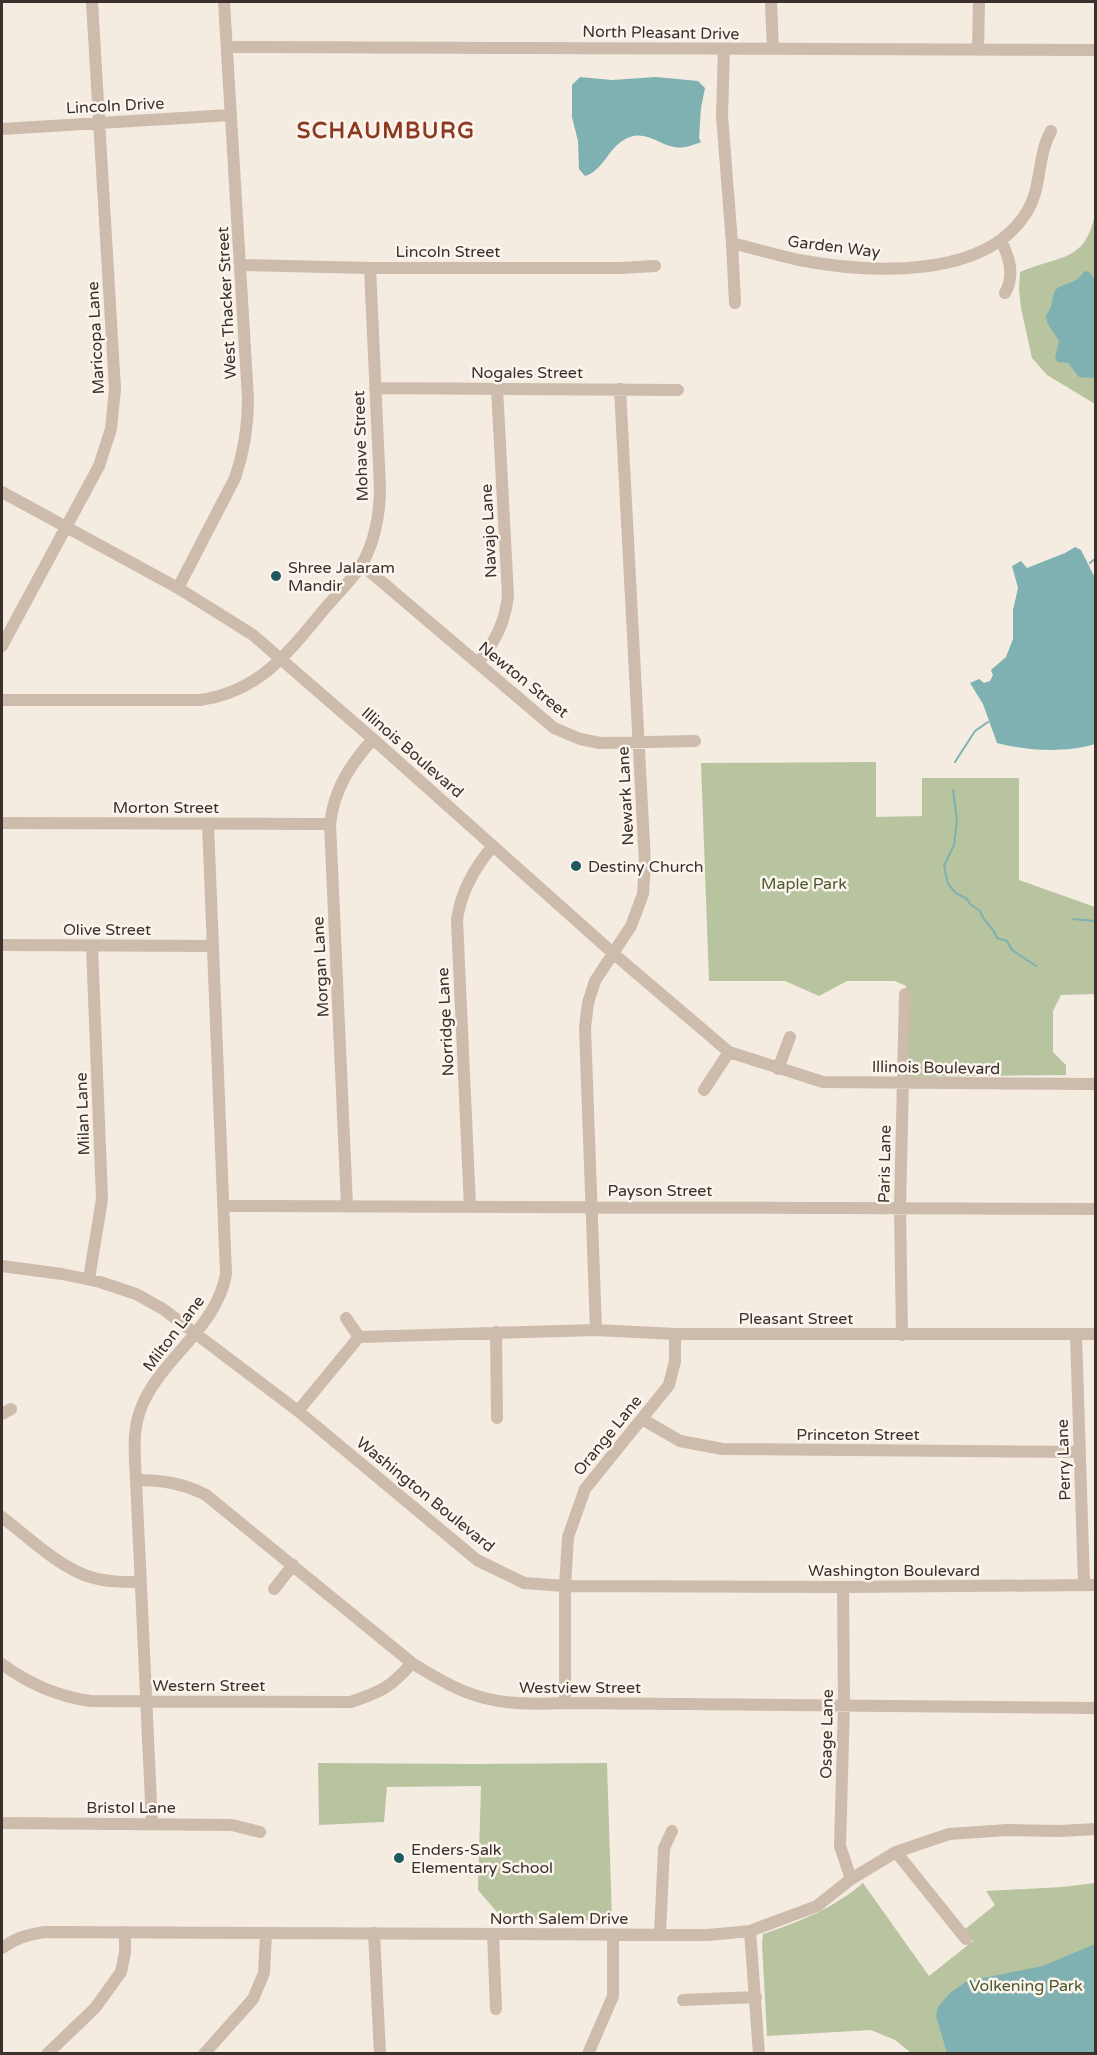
<svg xmlns="http://www.w3.org/2000/svg" width="1097" height="2055" viewBox="0 0 1097 2055" font-family="'Varela Round',sans-serif">
<style>
.green{fill:#b8c4a0}
.water{fill:#7fb0b2}
.lines{fill:none;stroke-linecap:round;stroke-linejoin:round}
.stream{stroke:#7fb0b2;stroke-width:2}
.minor{stroke:#cdbbac;stroke-width:12}
.poi-dot{fill:#1f5a5e;stroke:#fbf5ee;stroke-width:2}
.labels{text-anchor:middle;stroke-width:5;stroke-linejoin:round;paint-order:stroke}
.street-label{font-size:16px;fill:#3b302b;stroke:#fbf5ee}
.poi-label{font-size:16px;fill:#3b302b;stroke:#fbf5ee;text-anchor:start}
.park-label{font-size:16px;fill:#4a5a2e;stroke:#fbf5ee}
.district-label{font-size:22px;font-weight:bold;letter-spacing:1.5px;fill:#8c3b22;stroke:#fbf5ee}
</style>
<rect width="100%" height="100%" fill="#f4ebe1"/>
<path class="green" d="M1095,213v191l-48,-29 -15,-17 -11,-50 -2,-18 1,-18c39,-17 66,-9 75,-59z
M876,762v55l46,-1v-38h97v102l76,27v87l-34,1 -8,16v41l13,13v10l-161,2 1,-91 -11,-5h-48l-28,15 -34,-15h-76l-8,-218z
M318,1763l157,1 132,-1 5,158 -109,-2 -25,-29 3,-104 -94,1 -3,35 -65,3z
M863,1883l66,93 44,-35 -9,-11 31,-25 -9,-14 76,-4 33,-4v170h-184l-16,-13 -24,-10 -104,6 -5,-93 1,-9c36,-12 71,-26 100,-51z"/>
<path class="water" d="M580,77l32,3 44,-3 42,4 7,7 -4,20 -2,30 2,4c-8,3 -18,7 -27,5 -16,-3 -27,-16 -44,-10 -21,7 -25,33 -45,39l-6,-7 -1,-28 -6,-24v-32z
M1084,271l5,1 6,7v99l-16,-1 -11,-14 -10,-1 -3,-4 4,-17c-6,-12 -11,-11 -13,-26 8,-9 5,-16 9,-24 7,-10 20,-4 29,-20z
M1075,547l6,3 14,28v166c-30,9 -67,7 -98,-1l-14,-39 -13,-21 9,-4 5,4 6,-2 3,-6 -2,-5 15,-13 7,-18v-29l5,-22 -6,-22 9,-5 6,7 38,-15z
M1095,1944v109h-148l-11,-37 2,-9 12,-14 17,-12 76,-15z"/>
<g class="lines">
<path class="stream" d="M1090,563l6,-5
M955,762l20,-31 13,-9
M953,790l4,31 -3,24 -10,21 4,18 8,9 11,6 3,5 10,7c3,11 14,16 17,27l10,3 5,9 24,16
M1073,919l23,2"/>
<path class="minor" d="M771,2l2,47
M227,47l869,3
M724,49l-2,67 10,127 3,60
M978,50l1,-48
M2,129l229,-14
M1001,241c9,17 14,35 4,52
M732,243c23,6 45,12 67,17 69,13 188,21 229,-50 14,-24 9,-54 23,-79
M241,265l129,3h250l35,-2
M375,388l303,2
M2,492l176,96 75,47 120,104 241,215 115,98 94,30 273,2
M362,565l192,163 26,11 20,4 95,-2
M178,588l57,-110c9,-26 13,-52 13,-79l-24,-397
M2,646l97,-180 12,-37 4,-40 -23,-387
M478,663c17,-21 27,-40 30,-67l-11,-208
M2,700h198c61,-8 90,-50 127,-94 11,-13 26,-27 35,-42 13,-22 18,-52 18,-76l-10,-220
M2,823l328,1
M2,945l211,1
M778,1069l12,-32
M704,1090l25,-38
M347,1205l-17,-381c4,-35 20,-59 43,-85
M225,1206l871,3
M470,1206l-13,-286c4,-29 17,-52 36,-74
M2,1266l60,8 38,8 36,12 27,15 135,102 179,149 47,23 41,3 278,1 253,-2
M89,1279l13,-80 -10,-253
M346,1318l13,19
M596,1330l-11,-302 3,-25 7,-22 36,-55 12,-32 2,-30 -25,-475
M496,1332l1,86
M1076,1334l8,251
M902,1335l-2,-127 5,-214
M298,1411l61,-74 237,-7 79,4h421
M2,1414l9,-5
M642,1419l38,22 42,8 358,3
M136,1480c25,0 47,3 70,15l206,168c59,37 83,43 153,40l531,5
M2,1517c26,20 57,50 88,60 16,5 33,5 50,5
M843,1587l1,118 -4,141 11,33
M274,1589l19,-24
M2,1664c27,20 54,32 88,37l261,1c31,-11 39,-14 61,-39
M565,1703v-117l3,-49 17,-48 84,-104 6,-24v-27
M2,1823l230,2 28,7
M152,1824l-16,-344c-1,-23 -4,-47 4,-69 17,-50 77,-82 86,-137l-18,-450
M896,1852l70,87
M750,1931l9,123
M374,1933l6,121
M493,1934l3,75
M660,1934l4,-86 8,-17
M2,1948c13,-10 26,-14 43,-16l663,3 42,-4 67,-25 34,-27 45,-27 53,-18 58,-4 53,1 36,-2
M683,2000l73,-3
M47,2054l48,-46 26,-36 4,-19v-21
M204,2054l49,-55 11,-26 2,-39
M588,2054l25,-58v-61"/>
</g>
<g class="poi-dot">
<circle cx="276" cy="576" r="6"/>
<circle cx="576" cy="866" r="6"/>
<circle cx="399" cy="1858" r="6"/>
</g>
<g class="labels">
<g class="street-label">
<text transform="translate(661 32) rotate(1)" y="6">North Pleasant Drive</text>
<text transform="translate(115 105) rotate(-3)" y="6">Lincoln Drive</text>
<text transform="translate(834 246) rotate(7)" y="6">Garden Way</text>
<text x="448" y="257">Lincoln Street</text>
<text transform="translate(226 303) rotate(-93)" y="6">West Thacker Street</text>
<text transform="translate(95 338) rotate(-93)" y="6">Maricopa Lane</text>
<text x="527" y="378">Nogales Street</text>
<text transform="translate(360 446) rotate(-92)" y="6">Mohave Street</text>
<text transform="translate(488 531) rotate(-93)" y="6">Navajo Lane</text>
<text transform="translate(524 679) rotate(39)" y="6">Newton Street</text>
<text transform="translate(413 752) rotate(41)" y="6">Illinois Boulevard</text>
<text transform="translate(625 796) rotate(-93)" y="6">Newark Lane</text>
<text x="166" y="813">Morton Street</text>
<text x="107" y="935">Olive Street</text>
<text transform="translate(320 967) rotate(-93)" y="6">Morgan Lane</text>
<text transform="translate(445 1022) rotate(-93)" y="6">Norridge Lane</text>
<text transform="translate(936 1067) rotate(1)" y="6">Illinois Boulevard</text>
<text transform="translate(82 1114) rotate(-92)" y="6">Milan Lane</text>
<text transform="translate(884 1164) rotate(-89)" y="6">Paris Lane</text>
<text x="660" y="1196">Payson Street</text>
<text x="796" y="1324">Pleasant Street</text>
<text transform="translate(173 1333) rotate(-53)" y="6">Milton Lane</text>
<text x="858" y="1440">Princeton Street</text>
<text transform="translate(607 1435) rotate(-51)" y="6">Orange Lane</text>
<text transform="translate(1063 1460) rotate(-92)" y="6">Perry Lane</text>
<text transform="translate(426 1494) rotate(39)" y="6">Washington Boulevard</text>
<text x="894" y="1576">Washington Boulevard</text>
<text x="209" y="1691">Western Street</text>
<text x="580" y="1693">Westview Street</text>
<text transform="translate(826 1734) rotate(-89)" y="6">Osage Lane</text>
<text x="131" y="1813">Bristol Lane</text>
<text x="559" y="1924">North Salem Drive</text>
</g>
<g class="poi-label">
<text x="288" y="573">Shree Jalaram<tspan x="288" dy="18">Mandir</tspan></text>
<text x="588" y="872">Destiny Church</text>
<text x="411" y="1855">Enders-Salk<tspan x="411" dy="18">Elementary School</tspan></text>
</g>
<g class="park-label">
<text x="804" y="889">Maple Park</text>
<text x="1026" y="1991">Volkening Park</text>
</g>
<g class="district-label">
<text x="386" y="138">SCHAUMBURG</text>
</g>
</g>
<rect width="1097" height="2055" fill="none" stroke="#3b302b" stroke-width="6"/>
</svg>
